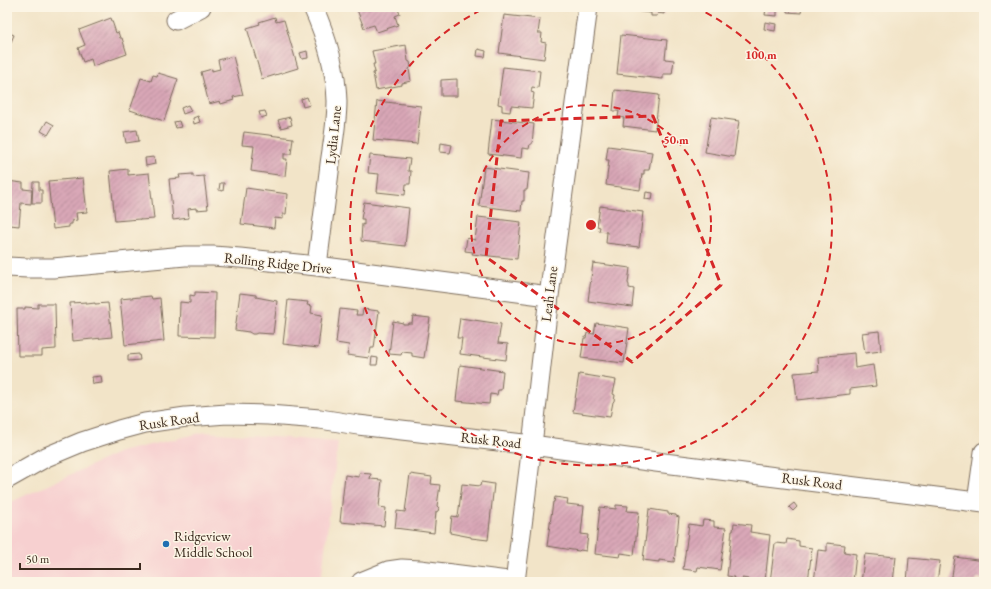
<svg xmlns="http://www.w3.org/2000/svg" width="991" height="589" viewBox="0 0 991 589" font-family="'EB Garamond',serif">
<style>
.built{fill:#f7d0d0}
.building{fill:url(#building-hatch)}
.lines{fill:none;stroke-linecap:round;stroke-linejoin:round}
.minor-casing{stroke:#7b6b5a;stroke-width:21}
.minor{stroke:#fff;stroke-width:19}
.marked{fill:none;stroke:#d62828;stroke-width:3;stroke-dasharray:8 5;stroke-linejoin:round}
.ring{fill:none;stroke:#d62828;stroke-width:2;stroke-dasharray:7 5}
.poi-dot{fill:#1f6fb2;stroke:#fcf5e5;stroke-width:1.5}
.labels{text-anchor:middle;stroke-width:3;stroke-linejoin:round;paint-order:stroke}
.street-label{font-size:14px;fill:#3b2a1e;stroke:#fcf5e5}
.poi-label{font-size:14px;fill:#3b2a1e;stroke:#fcf5e5;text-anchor:start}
.centre{fill:#d62828;stroke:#fcf5e5;stroke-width:2}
.ring-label{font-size:12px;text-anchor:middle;font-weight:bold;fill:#d62828;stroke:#fcf5e5;stroke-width:3;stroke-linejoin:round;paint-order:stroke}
</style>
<defs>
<pattern id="building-hatch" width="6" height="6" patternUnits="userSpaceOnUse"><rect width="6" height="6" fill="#d9a7b7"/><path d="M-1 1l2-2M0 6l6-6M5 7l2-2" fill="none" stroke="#b18894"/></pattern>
</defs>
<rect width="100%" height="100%" fill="#fcf5e5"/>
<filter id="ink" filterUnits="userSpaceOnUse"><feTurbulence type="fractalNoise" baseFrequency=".025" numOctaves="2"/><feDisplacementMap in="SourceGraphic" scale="8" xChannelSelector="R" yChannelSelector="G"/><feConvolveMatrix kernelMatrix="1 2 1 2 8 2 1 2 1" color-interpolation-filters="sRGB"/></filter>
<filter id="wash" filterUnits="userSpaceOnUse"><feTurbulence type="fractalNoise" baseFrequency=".012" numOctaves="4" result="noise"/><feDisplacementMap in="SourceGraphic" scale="16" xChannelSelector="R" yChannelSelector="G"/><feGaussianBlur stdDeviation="0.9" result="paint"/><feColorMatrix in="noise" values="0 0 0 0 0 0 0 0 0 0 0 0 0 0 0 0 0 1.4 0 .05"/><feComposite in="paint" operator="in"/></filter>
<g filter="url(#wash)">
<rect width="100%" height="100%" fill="#f2e4c8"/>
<path class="built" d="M205,432l133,10 -17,140h-314v-76l6,-5 107,-49z"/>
<g id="blocks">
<path class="building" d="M356,7h41l3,7 -5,2 3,9 -21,7 -3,-7 -10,3z
M627,7h37v7l-6,-1 -1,3h-6v-3l-25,-3z
M787,7h15l-1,6 -14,-1z
M766,8l11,1v7l-12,-1z
M504,15l36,4 -2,14h4l-1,9 5,1 -2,16 -45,-6z
M275,17l1,5 8,-2 14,48 -36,11 -15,-51 13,-4 -1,-2z
M111,18l5,15 2,-1 2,6h2l5,16 -34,12 -2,-7 -8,3 -5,-14 7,-3 -6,-15z
M765,22l11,2 -1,7 -11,-2z
M7,32l7,3 -6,14 1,1 -2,6z
M621,35l46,5 -2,19 9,1 -2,14h-9v5l-46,-5z
M406,45l2,16 2,1 1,5 -2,2 2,12 -9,2v2l-26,5 -3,-17 2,-1 -2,-8h2l-3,-13z
M478,49l8,2 -1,6 -8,-1z
M307,51l1,7 -6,1 -2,-6z
M233,56l10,39 -10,2 1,3 -13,4 -1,-3 -11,3 -8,-32 11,-3v2l8,-2 -2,-9z
M503,67l37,4 -2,17 -6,-1 -1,5 3,1 -2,15 -21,-2 -1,6 -8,-1v-6l-4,-1z
M158,73l20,6 -14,42 -34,-11 11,-32 10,3 2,-6 4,1z
M457,79v17h-16v-16z
M615,90l44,5 -4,35 -32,-4 1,-8 -6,-1 1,-6h-6z
M307,97l3,8 -7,2 -2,-8z
M377,101l44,5 -4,38 -44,-4z
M188,105l3,6 -8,3 -2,-6z
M265,111l2,5 -6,2 -2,-6z
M198,116l2,6 -6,2 -1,-6z
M290,117l2,8 -11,3 -3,-8z
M711,117l28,4 -5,36 -29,-5z
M492,119l42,5 -2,20h-2l-1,5 -7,-1 -1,10 -33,-4z
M47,121l7,4 -6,10 -7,-4z
M179,121l2,6 -5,1 -2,-6z
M137,130l2,11 -13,2 -2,-11z
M244,132l49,6 -2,16h-7v5h3l-2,17 -34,-5 3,-25 -12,-1z
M441,143l11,2 -2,8 -10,-1z
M608,146l44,6 -3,18h-5v4h-2l-2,16 -34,-5 3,-25h-3z
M370,155l40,4 -2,12h3l-1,13h-4l-1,11 -28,-3 2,-18 -11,-1z
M154,157l1,7 -9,2 -1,-8z
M484,167l45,6 -2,17h-3v11h-2l-1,10 -42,-5z
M128,169v6l21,-2 5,46 -14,1v-1l-25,2 -5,-50z
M193,174v3l11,-1 4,33 -12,1v-2l-8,1 1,9 -16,2 -4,-41 11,-1 -1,-3z
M83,178l4,34 -11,1 1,7 -5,1v3h-3v3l-16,2 -5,-48z
M7,181l16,2v6l9,1 -1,14 -10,-1 -2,23 -9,-1v2h-3z
M33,182h6v8h3v13h-10z
M220,183h4l-1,8 -4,-1z
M246,188l42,6 -2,20h-3v5l-8,-1 -1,10 -33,-4z
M646,192l7,1 -1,7 -7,-1z
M364,202l45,6 -4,38 -44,-5 1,-17 2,1v-6h-3z
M600,206l43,6 -4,35 -33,-4 1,-11 -8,-1 1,-4 -3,-1z
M478,217l43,5 -4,37 -45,-5 1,-2 -8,-1 2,-13 8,2z
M593,263l37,5 -2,15 1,2v3l5,1 -2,18 -44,-6z
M195,292l20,1 -1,44 -35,-1 1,-34 10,1v-8l5,1z
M240,293l16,2v2l21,4 -4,33 -16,-1 -2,1h-3l-3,-2 -14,-2z
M151,296l1,3 8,-1 4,43 -39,4 -5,-46z
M288,300l20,2 -1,3 5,1 -1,7 11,2 -4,33 -35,-4z
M87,302v2l8,-1v1l13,-1 4,34 -39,4 -3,-38z
M38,304h17l1,45 -14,1v6h-24l-1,-47h8v-2l13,1z
M340,309l17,2 -1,4h6l1,-6 16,2 -5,37h-3l-2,10 -22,-3 2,-10 -13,-2z
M413,316l17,2 -6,40 -12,-2v-3l-10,-1 -1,3 -12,-1 4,-33 10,2v1h5v-1h4z
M460,318l41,6 -3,19 10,1 -2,16 -46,-6 2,-16h-5z
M596,323l33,5 -5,35 -43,-5 3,-20h2l1,-5 7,1z
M879,331l2,20 -16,2 -3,-20z
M854,353l1,15 18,-3 3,21 -26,3v5l-53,6 -3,-27 25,-2 -1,-14z
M139,354l1,6 -12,1v-6z
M372,357l6,1 -1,7h-6z
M460,365l43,6 -2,19h-3l-1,5 -7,-1 -1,10 -33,-3z
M579,374l37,6 -3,14 2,1 -1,6 -1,1 -3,15 -37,-5z
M101,376l1,7 -9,1 -1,-7z
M359,473l12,1 -1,5 12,1 -3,27 7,1 -2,18 -44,-4 5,-47 14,2z
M410,474l22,3 -1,7 9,1 -3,21 2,2 -1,3 -2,1 -2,21 -39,-5 2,-17 8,1z
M481,482l13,2 -6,56 -17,-2v-1l-21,-4 2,-17 6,1 4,-33 18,2z
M555,497l13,2 -1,5 17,2 -3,28 7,1 -2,16 -6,-1 -1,1 -32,-5 6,-44h1z
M794,503l3,4 -4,4 -4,-4z
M616,505l12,1 -1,5 12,1 -5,43 -13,-2 -1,4 -25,-3 5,-47 16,2z
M649,509l19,3v2l8,1v1l3,1 -5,45 -15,-2v2l-16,-2z
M703,520l11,1v6l12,1 -6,42 -22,-3 -1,4 -14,-2 6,-45 13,2z
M734,523l17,2 -1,7 20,3 -5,47h-18l1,-3 -6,-1v2l-9,-1 1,-2 -7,-1 5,-45h1z
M787,539l12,2v5l13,2 -4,34h-38l5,-39 11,1z
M827,543l18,2 -1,7 12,2 -3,28h-39l4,-32 9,1z
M865,554l31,3 -3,25h-32z
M955,557l29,4 -2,18 -5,-1 -1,4h-25z
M909,558l31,3 -3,21h-30z"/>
</g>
</g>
<g filter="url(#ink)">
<use href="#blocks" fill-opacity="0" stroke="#7b6b5a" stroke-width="1"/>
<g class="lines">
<defs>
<path id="minor" d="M313,7c13,29 23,61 24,94 0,21 -4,42 -7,63 -4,34 -9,68 -13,102
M176,20l25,-13
M7,267l21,1h25l132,-12h28l27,2 77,8 232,30
M7,479l39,-22 36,-15 37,-12 26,-7 41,-6 41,-3 41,1 52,4 38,6 174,20 124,17 328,41
M977,502l7,-50
M361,582l27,-11 14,-2 18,1 96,12
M515,582l17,-137 17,-149 39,-289"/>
</defs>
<use href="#minor" class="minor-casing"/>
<use href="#minor" class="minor"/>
</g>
</g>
<path class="marked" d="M653,116l68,169 -89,77 -146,-105 15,-136z"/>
<g class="ring">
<circle cx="591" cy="225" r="120"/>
<path d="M695 7A241 241 0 1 1 487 7"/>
</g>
<circle class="poi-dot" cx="166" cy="544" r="4"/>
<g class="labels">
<g class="street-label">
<text transform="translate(333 135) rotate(-84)" y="5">Lydia Lane</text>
<text transform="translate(278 263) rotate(6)" y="5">Rolling Ridge Drive</text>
<text transform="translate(549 294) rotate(-83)" y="5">Leah Lane</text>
<text transform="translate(169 421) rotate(-8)" y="5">Rusk Road</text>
<text transform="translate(491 440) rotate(6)" y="5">Rusk Road</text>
<text transform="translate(812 481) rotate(7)" y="5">Rusk Road</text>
</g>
<g class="poi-label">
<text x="174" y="541">Ridgeview<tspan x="174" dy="16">Middle School</tspan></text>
</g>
</g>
<circle cx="591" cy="225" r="6" class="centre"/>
<g class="ring-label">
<text x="761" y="59">100 m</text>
<text x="676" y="144">50 m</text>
</g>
<rect width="991" height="589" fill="none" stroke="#fcf5e5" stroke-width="24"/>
<path d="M20 563v6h120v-6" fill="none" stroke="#3b2a1e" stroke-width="2"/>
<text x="26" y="563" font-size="12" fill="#3b2a1e" stroke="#fcf5e5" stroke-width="3" paint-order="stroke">50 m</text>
</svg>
